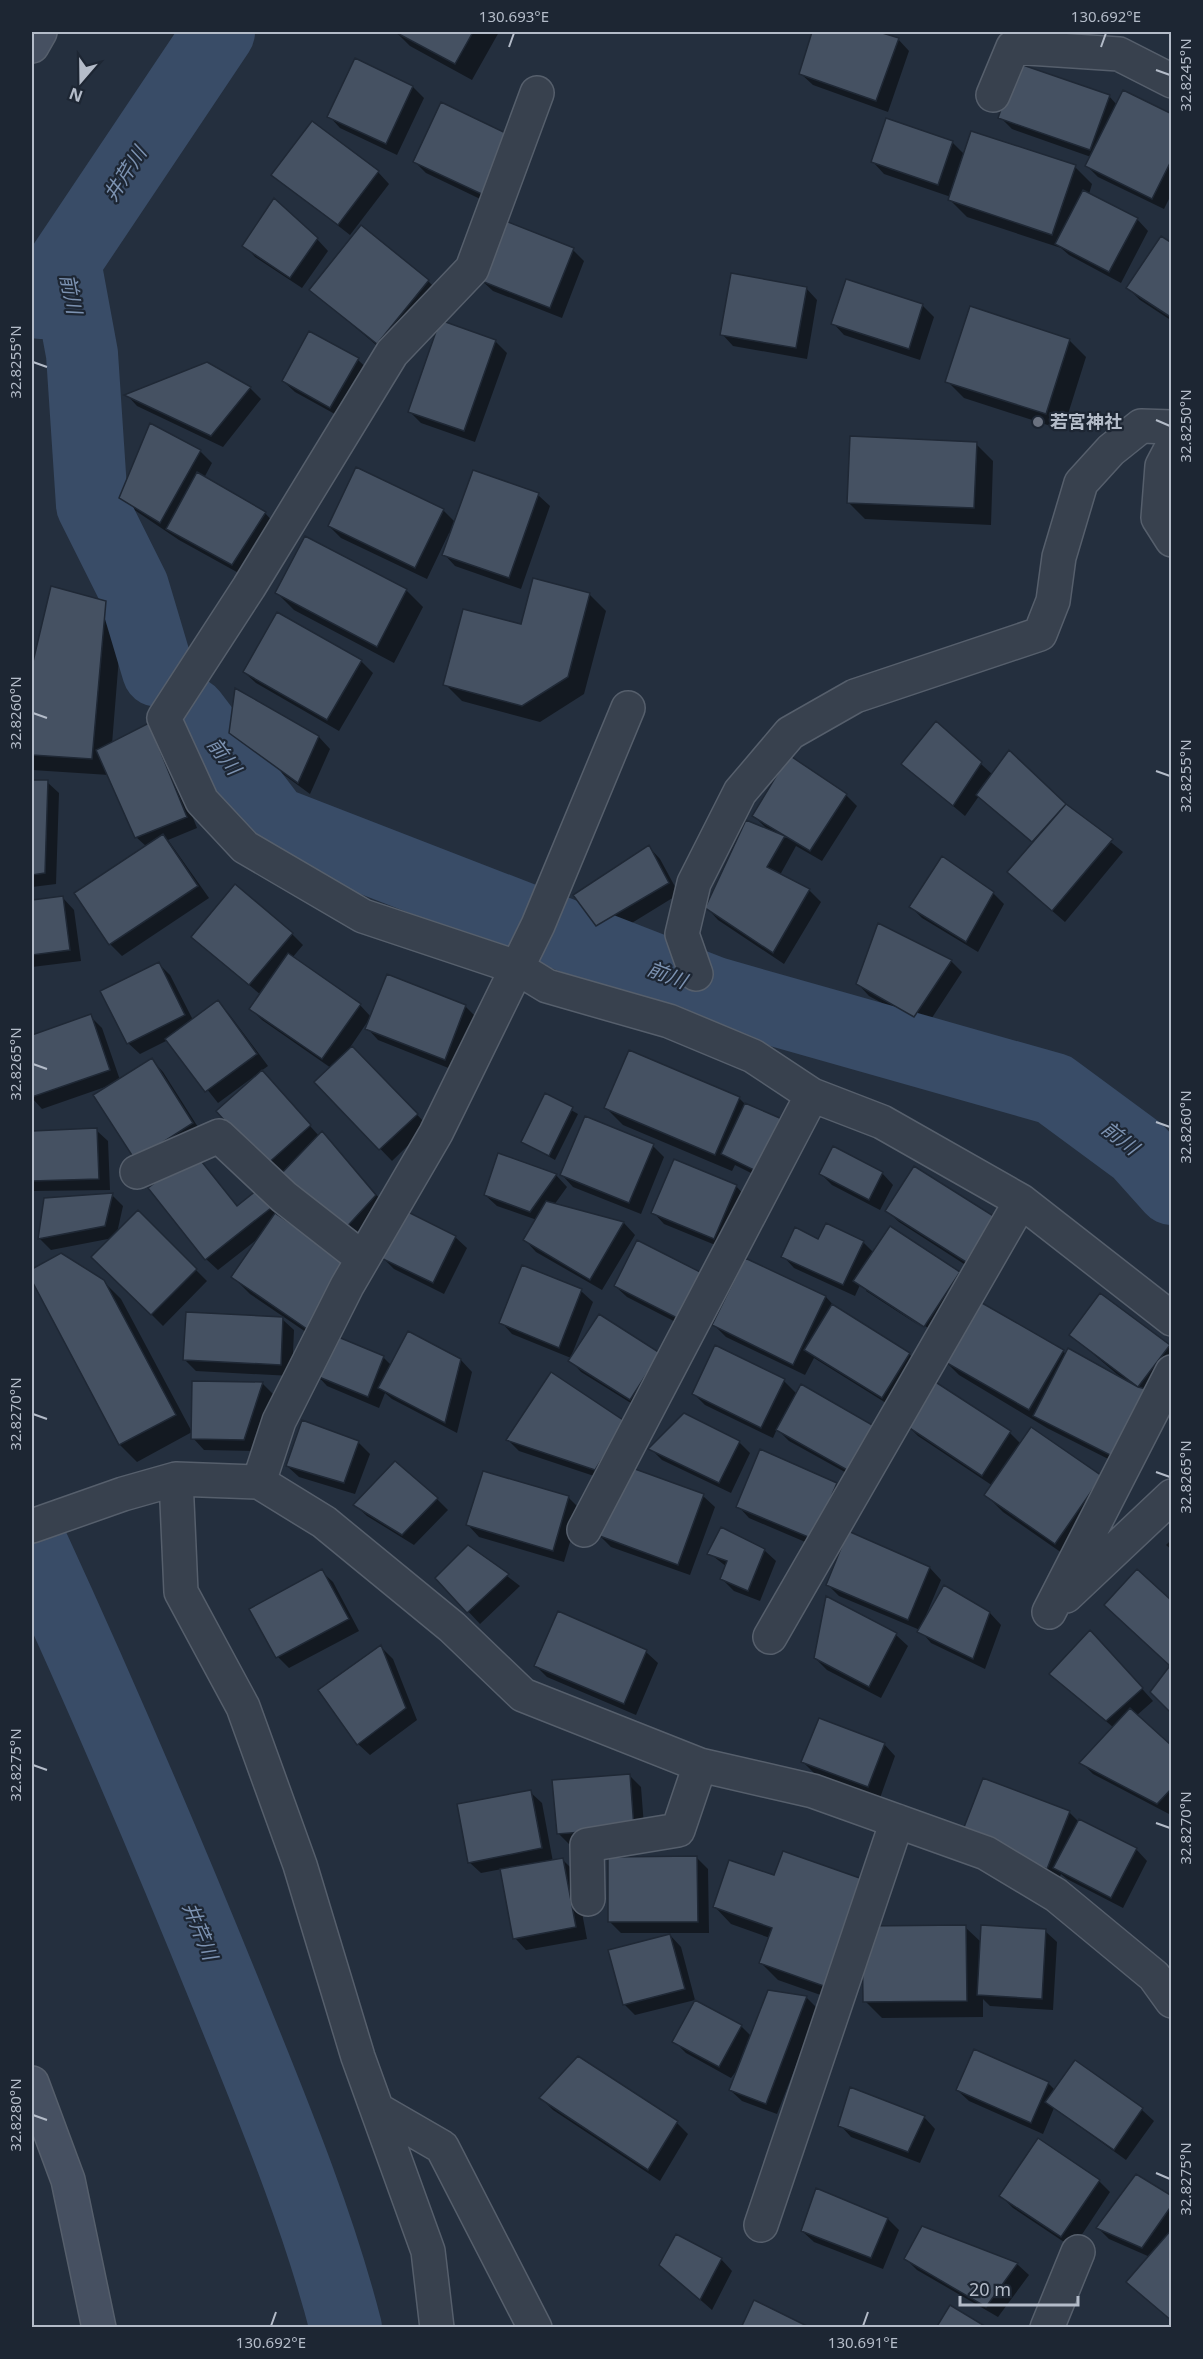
<svg xmlns="http://www.w3.org/2000/svg" width="1203" height="2359" viewBox="0 0 1203 2359" font-family="'Noto Sans','Noto Sans JP',sans-serif">
<style>
.shadow{fill:#0007;fill-rule:evenodd}
.lines{fill:none;stroke-linecap:round;stroke-linejoin:round}
.river{stroke:#394c67;stroke-width:72}
.building{fill:#455162;stroke:#1f2835;stroke-width:1.5}
.street-casing{stroke:#565f6c;stroke-width:36}
.secondary-casing{stroke:#565f6c;stroke-width:36}
.street{stroke:#38414e;stroke-width:33}
.secondary{stroke:#465061;stroke-width:33}
.ticks{fill:none;stroke:#b4bcc9;stroke-width:2}
.worship-dot{fill:#6b7280;stroke:#1d2633;stroke-width:2}
.labels{text-anchor:middle;stroke-width:4.5;stroke-linejoin:round;paint-order:stroke}
.poi-label{font-size:18px;font-weight:bold;fill:#b4bcc9;stroke:#1d2633;text-anchor:start}
.water-label{font-size:20px;font-style:italic;fill:#7c92b1;stroke:#1d2633}
.neatline{fill:none;stroke:#b4bcc9;stroke-width:2}
.ticks-label{font-size:15px;text-anchor:middle;fill:#b4bcc9}
</style>
<rect width="100%" height="100%" fill="#242f3e"/>
<path class="shadow" d="M396,32h103l-27,48 -62,-34z
M814,32h60l24,7 11,12 -21,61 -75,-27 -12,-11z
M1003,32h68l-4,15z
M413,87l11,11 -27,57 -57,-27 -11,-12z
M1109,96l8,9 55,11v77l-8,16 -66,-32 -11,-11 4,-9 -79,-28 -12,-12z
M442,104l57,104 -73,-35 -11,-11z
M952,142l13,13 110,12 17,17 -3,10 48,25 11,12 -27,52 -52,-28 -8,-7 -94,-31 -17,-17 1,-3 -67,-23 -11,-12z
M378,172l11,12 -39,51 -77,-60z
M317,239l11,12 -26,37 -47,-31 -11,-12z
M1172,245v76l-32,-21 -12,-12z
M573,250l11,11 -22,57 -69,-27 -12,-11z
M428,281l17,17 -51,62 -83,-70z
M847,281l76,25 11,11 -14,43 -76,-25 -11,-12z
M806,288l11,12 -10,59 -74,-13 -11,-12z
M310,333l48,27 12,11 -28,47 -47,-26 -12,-11z
M1069,340l17,17 -23,73 -99,-32 -17,-17z
M495,341l12,12 -32,89 -54,-19 -12,-12z
M207,364l43,24 11,11 -38,48 -86,-41 -10,-11z
M150,425l50,26 12,12 -8,15 61,35 11,12 -32,51 -65,-36 -46,-31 -12,-11z
M976,444l17,17 -2,64 -126,-6 -17,-17z
M538,495l12,11 -29,83 -66,-23 -11,-12 7,-20 -2,-1 -22,46 -86,-41 -12,-12 114,-16 12,12z
M52,588l53,15 17,17 -10,124 49,-8 36,92 -29,12 41,58 -87,58 -12,-12 -34,-50 71,-47 -11,-10 -27,-62 -77,-5v-98z
M406,590l17,17 -29,56 -100,-53 -17,-17z
M589,594l17,17 -22,83 -44,28 -78,-21 -17,-17 77,-58z
M278,614l83,47 12,12 -34,58 -83,-48 -12,-11z
M936,723l57,52 72,30 58,47 -58,70 -45,-39 13,-40 -54,-47 -14,20 -62,-52z
M230,732l89,5 11,12 -20,45 -68,-50z
M32,781l15,1 12,11 -3,91 -24,3z
M846,795l11,11 -35,55 -26,-15 -16,29 29,15 12,12 -37,62 -66,-44 -11,-12 62,-77 -15,-15z
M649,847l11,12 19,35 -70,43 -12,-12z
M993,893l11,11 -26,48 -56,-34 -11,-11z
M63,898l11,12 7,51 -49,6v-65z
M292,934l11,11 -11,13 68,47 11,12 17,-42 78,32 11,11 -21,53 -78,-31 -11,-12 1,-7 -17,25 77,80 -36,35 -76,-79 15,-14 -69,-48 -11,-11 10,-14 -56,-47z
M951,961l11,11 -36,55 -57,-31 -11,-12z
M159,964l11,11 23,45 25,-18 11,12 39,52 -7,5 58,65 3,-3 11,11 54,63 -33,35 -88,-77 -14,-87 -34,25 -50,-63 -28,14 -12,-11z
M90,1016l12,12 18,52 32,-20 11,12 40,63 -55,35 -40,-84 -66,23 -10,-11v-62z
M545,1095l33,19 -23,46 -32,-18z
M739,1098l7,7 23,77 -34,-17 -3,6 -109,-46 -17,-17z
M96,1130l12,11 2,49 -78,1v-59z
M653,1146l11,11 -23,57 -68,-27 -11,-12z
M194,1154l44,53 30,-4 12,15 51,118 52,21 9,9 69,-6 11,12 -15,61 -65,-34 -7,-6 -6,15 -52,-22 -11,-12 9,-29 -75,-51 -17,-17 26,-39 -41,32 -12,-11z
M882,1173l11,12 -13,25 -48,-25 -11,-11z
M556,1175l11,12 -13,18 70,18 11,12 -33,55 -66,-38 -11,-12 12,-20 -40,-14 -12,-11z
M736,1186l11,12 -22,51 -61,-25 -11,-12z
M112,1195l11,11 -6,27 21,-21 69,69 -44,45 -69,-69 19,-19 -62,12 -11,-11 5,-40z
M887,1211l107,7 -16,55 -79,-51z
M890,1228l69,45 12,12 -35,52 -76,-52 -5,11 -61,-28 -11,-12 36,-15 44,1 11,11zM866,1287l65,43 -2,2 -63,-41z
M455,1237l12,11 -23,46 -50,-25 -11,-11z
M61,1255l42,26 18,18 71,133 -55,30 -17,-17 -88,-167v-8z
M746,1260l80,37 11,12 72,45 12,11 -27,43 -80,-50 -9,17 -79,-38 -12,-12z
M615,1286l102,2 -22,44 -68,-35z
M581,1291l12,11 -21,52 87,1 -17,55 -61,-38 -11,-12 1,-2 -59,-24 -11,-12z
M282,1319l12,11 -2,46 -96,-5 -12,-12z
M1071,1335l98,12 3,2v21l-44,99 -81,-41 -88,-53 -17,-17 121,-6 62,29z
M784,1381l13,13 64,87 -72,-40 -12,-12 -4,9 -68,-33 -12,-12z
M194,1382l69,2 11,11 -18,56 -52,-1 -11,-12z
M935,1383l75,50 11,11 80,33 -29,83 -69,-48 -17,-17 7,-9 -75,-50 -11,-11z
M625,1423l-19,57 -87,-29 -11,-11z
M358,1442l12,12 -15,40 -56,-17 -12,-11z
M739,1442l11,11 -19,40 -69,-33 -11,-11z
M484,1472l85,26 11,11 -16,53 -85,-25 -11,-12z
M837,1484l11,11 -24,55 -75,-32 -11,-12z
M703,1496l12,11 -25,68 -79,-28 -12,-12z
M437,1499l11,11 -34,35 -47,-29 -12,-11z
M849,1533l81,35 11,12 -17,40 66,-7 11,12 -16,44 -54,-26 -11,-13 -81,-34 -12,-12z
M1172,1539v11l-6,-5z
M469,1547l51,39 -40,38 -43,-46z
M764,1550l12,11 -16,40 -26,-10 -12,-12 5,-12 -18,-14z
M321,1571l12,11 26,49 -70,37 -11,-11z
M827,1598l69,37 12,11 -27,52 -54,-28 -12,-12z
M559,1613l87,39 12,11 -22,52 -89,-38 -11,-11z
M1101,1643l52,58 -17,15 36,32v63l-3,3 -76,-40 -11,-11 32,-35 -63,-54z
M381,1647l12,12 24,61 -47,35 -12,-11z
M884,1744l11,12 -15,42 -65,-24 -12,-12z
M629,1775l12,12 4,52 -75,6 -12,-12z
M530,1792l12,11 11,59 10,-2 11,11 13,68 -61,11 -11,-12 -13,-69 -21,4 -12,-11z
M1069,1812l10,10 57,27 11,12 -24,47 -56,-29 -6,-5 -2,5 -84,-33z
M696,1857l12,12 1,64h-88l-11,-11z
M714,1906l163,22 88,-1 17,16 63,-12 12,11 -4,68 -63,-4 -7,-7v18l-101,1 -17,-17 -1,-36 -15,40 -71,-25 -17,-17 9,-25 -39,-14z
M670,1935l11,12 14,53 -60,15 -11,-11z
M806,1997l12,12 -41,105 -35,-13 -12,-11 10,-24 -9,12 -45,-25 -12,-12 67,-15 10,10z
M1075,2062l67,48 12,11 -28,39 -72,-52 -11,26 -74,-33 -12,-11 91,-7 7,7z
M541,2098l136,25 11,11 -28,47 -107,-71z
M924,2117l11,12 -15,34 -69,-26 -11,-12z
M1099,2181l11,11 -37,56 -60,-40 -12,-12z
M1172,2197v124l-44,-39 22,-25 -41,-18 -11,-11z
M888,2219l11,11 -16,39 -69,-27 -12,-11z
M923,2228l94,36 12,11 -31,42 -81,-47 -11,-11z
M721,2259l11,12 -20,39 -39,-34z"/>
<g class="lines">
<path class="river" d="M65,262l17,92 10,151 41,82 25,84
M40,303l25,-41 154,-230
M191,713l83,109 441,171 339,96 84,62 34,38
M32,1544c69,150 134,302 196,455 43,107 89,216 118,329"/>
</g>
<path class="building" d="M395,32h78l-18,32z
M812,32h67l20,6 -23,63 -77,-27z
M355,58l58,28 -27,58 -59,-27z
M1017,63l93,32 -20,55 -92,-32z
M1123,90l49,24v45l-20,40 -67,-33z
M441,102l75,36 -28,59 -75,-35z
M886,118l67,23 -15,44 -67,-23z
M312,121l67,50 -41,54 -67,-50z
M971,131l105,34 -24,70 -104,-35z
M1083,190l55,28 -29,54 -54,-28z
M274,198l44,40 -28,40 -48,-32z
M503,220l71,28 -24,60 -71,-28z
M361,225l68,55 -52,64 -68,-54z
M1161,236l11,7v75l-46,-30z
M731,273l76,14 -11,61 -76,-13z
M846,279l77,25 -14,45 -78,-25z
M970,306l100,33 -24,75 -101,-32z
M440,320l56,20 -32,91 -56,-19z
M309,331l50,27 -29,50 -48,-27z
M207,362l44,25 -40,49 -87,-41z
M150,423l51,27 -41,73 -41,-25z
M850,436l127,6 -3,66 -127,-5z
M356,467l88,42 -29,59 -87,-42z
M473,470l66,23 -30,85 -67,-23z
M197,472l69,40 -34,53 -66,-36z
M305,536l102,53 -30,58 -102,-54z
M533,578l57,15 -22,84 -46,29 -79,-21 20,-76 58,15z
M51,586l55,15 -14,158 -60,-4v-89z
M277,612l85,48 -35,60 -84,-48z
M235,688l84,48 -21,47 -69,-50z
M936,721l46,41 -29,44 -52,-42z
M149,723l38,94 -52,21 -39,-88z
M1009,750l57,54 -34,38 -56,-47z
M789,755l58,39 -37,57 -58,-35z
M32,780h16l-3,93 -13,2z
M1066,804l47,35 -61,72 -45,-39z
M746,820l39,16 -18,31 43,22 -37,64 -68,-45z
M163,834l35,52 -89,59 -35,-52z
M649,845l20,38 -73,43 -23,-31z
M942,856l52,36 -28,50 -57,-35z
M235,884l58,49 -44,52 -58,-48z
M63,896l7,54 -38,5v-55z
M878,923l74,37 -38,57 -58,-33z
M288,953l73,51 -39,55 -73,-50z
M159,962l26,53 -58,29 -27,-53z
M387,974l79,31 -21,55 -80,-31z
M218,1000l39,54 -52,38 -40,-53z
M91,1014l19,56 -78,27v-62z
M352,1046l66,68 -39,36 -65,-68z
M629,1050l111,47 -25,58 -111,-47z
M152,1058l41,65 -58,37 -42,-65z
M262,1070l49,55 -46,41 -49,-55z
M545,1093l28,14 -24,49 -28,-14z
M745,1103l37,16 -24,53 -37,-18z
M585,1116l69,28 -25,59 -69,-28z
M97,1128l2,51 -67,2v-50z
M322,1131l54,64 -34,37 -62,-57z
M833,1146l50,26 -14,28 -50,-26z
M194,1152l43,54 20,-16 14,18 -66,52 -57,-72z
M498,1153l59,21 -27,38 -46,-17z
M674,1159l63,26 -23,54 -63,-26z
M914,1166l81,51 -29,45 -81,-51z
M113,1193l-8,33 -67,13 6,-41z
M546,1201l78,21 -34,58 -67,-40z
M138,1210l59,59 -46,46 -60,-58z
M404,1210l52,26 -23,47 -52,-25z
M275,1213l76,52 -44,64 -76,-52z
M826,1223l38,18 -21,44 -62,-28 14,-30 23,12z
M890,1226l70,46 -36,55 -71,-46z
M637,1240l69,35 -23,46 -69,-35z
M61,1253l43,27 72,135 -57,30 -87,-164v-12z
M745,1258l81,38 -33,69 -81,-40z
M522,1265l60,24 -23,59 -60,-25z
M1100,1293l70,52 -32,42 -69,-52z
M975,1299l89,51 -35,60 -89,-51z
M832,1304l78,49 -28,45 -78,-48z
M186,1312l97,5 -2,48 -98,-5z
M599,1314l61,39 -30,47 -62,-39z
M408,1331l53,28 -16,64 -67,-35z
M331,1334l53,22 -16,41 -54,-22z
M715,1345l70,34 -24,49 -69,-34z
M1068,1348l70,39 12,3 -34,68 -83,-42z
M551,1372l75,50 -31,48 -89,-30z
M192,1381l71,1 -19,58 -53,-1z
M934,1381l77,50 -29,45 -77,-51z
M801,1384l73,42 -25,45 -73,-41z
M684,1413l56,28 -21,42 -71,-34z
M302,1420l57,21 -15,42 -58,-17z
M1031,1427l71,49 -47,68 -71,-49z
M760,1449l77,34 -24,56 -77,-32z
M395,1461l43,37 -36,37 -49,-30z
M624,1465l80,29 -26,71 -81,-30z
M483,1471l86,25 -16,55 -87,-26z
M721,1527l44,22 -17,42 -28,-12 7,-18 -20,-7z
M848,1531l82,36 -22,53 -82,-35z
M468,1545l41,29 -42,39 -32,-35z
M322,1569l27,50 -73,39 -27,-49z
M1137,1569l35,32v61l-3,3 -65,-60z
M944,1585l46,27 -17,47 -56,-27z
M826,1596l71,37 -28,54 -55,-29z
M558,1611l89,39 -23,54 -90,-38z
M1090,1630l53,58 -37,33 -57,-47z
M381,1645l25,63 -49,37 -39,-55z
M1172,1663v51l-22,-22z
M1130,1708l42,38v42l-15,16 -78,-41z
M819,1718l66,25 -17,44 -67,-25z
M630,1774l4,54 -77,6 -5,-54z
M983,1778l87,33 -23,58 -86,-34z
M531,1790l11,58 -74,15 -11,-59z
M1079,1819l58,29 -26,50 -58,-30z
M783,1851l88,31 -39,107 -73,-26 13,-35 -59,-21 16,-47 45,15z
M697,1856l1,66h-90v-65z
M563,1858l13,69 -63,12 -13,-70z
M966,1925l1,76 -104,1 -1,-76z
M981,1925l65,4 -4,70 -65,-4z
M670,1934l15,55 -62,16 -15,-55z
M768,1990l39,6 -41,108 -37,-14z
M695,2000l47,25 -23,42 -47,-25z
M974,2049l75,33 -18,41 -75,-33z
M578,2056l100,65 -30,49 -109,-72z
M1075,2060l68,48 -29,42 -69,-48z
M850,2087l75,29 -17,36 -70,-26z
M1038,2138l62,42 -39,57 -62,-41z
M1136,2174l36,22v9l-30,43 -46,-20z
M816,2188l72,30 -17,40 -70,-27z
M922,2226l96,37 -32,44 -82,-48z
M1172,2229v92l-46,-39z
M676,2234l46,24 -22,42 -41,-35z
M754,2300l57,28h-70z
M950,2305l38,23h-52z"/>
<g class="lines">
<defs>
<path id="street" d="M537,93l-65,176 -80,84 -143,234 -85,131 38,83 43,46 118,69 153,51 31,19 122,35 84,35 59,39 70,27 139,79 151,118
M993,95l20,-48 106,7 53,27
M1172,447l-10,19 -4,52 14,22
M696,974l-14,-40 12,-51 46,-91 50,-59 65,-37 185,-62 13,-33 6,-44 22,-74 30,-33 30,-24 31,1
M137,1172l82,-36 65,61 78,61
M176,1479l5,113 62,115 57,158 58,192 70,194 9,77
M259,1482l20,-61 68,-135 89,-153 102,-208 90,-217
M32,1526l91,-32 53,-15 83,3 65,40 128,105 71,68 177,70 113,26 173,62 70,42 98,81 18,25
M584,1530l228,-435
M1066,1596l106,-100
M1049,1612l123,-240
M770,1637l251,-436
M588,1899l-1,-54 91,-15 22,-65
M378,2110l64,37 93,181
M761,2225l136,-404
M1047,2328l31,-76"/>
<path id="secondary" d="M32,46l8,-14
M32,2083l36,97 31,148"/>
</defs>
<use href="#street" class="street-casing"/>
<use href="#secondary" class="secondary-casing"/>
<use href="#street" class="street"/>
<use href="#secondary" class="secondary"/>
</g>
<path class="ticks" d="M509,47l5,-14M1101,47l5,-14M1156,70l14,5M33,362l14,5M1156,420l14,6M33,713l14,5M1156,771l14,5M33,1064l14,5M1156,1122l14,5M33,1414l14,5M1156,1472l14,5M33,1765l14,5M1156,1823l14,5M33,2115l14,5M1156,2173l14,6M271,2326l5,-14M863,2326l5,-14"/>
<circle class="worship-dot" cx="1038" cy="422" r="6"/>
<g class="labels">
<g class="poi-label">
<text x="1050" y="428">若宮神社</text>
</g>
<g class="water-label">
<text transform="translate(125 174) rotate(-57)" y="7">井芹川</text>
<text transform="translate(71 294) rotate(79)" y="7">前川</text>
<text transform="translate(224 756) rotate(53)" y="7">前川</text>
<text transform="translate(667 975) rotate(21)" y="7">前川</text>
<text transform="translate(1120 1138) rotate(38)" y="7">前川</text>
<text transform="translate(200 1931) rotate(68)" y="7">井芹川</text>
</g>
</g>
<rect width="1203" height="2359" fill="none" stroke="#1d2633" stroke-width="66"/>
<g transform="translate(81 81) rotate(200)" stroke="#1d2633" stroke-width="4.5" paint-order="stroke">
<path d="M0-4.5L10 22L0 15L-10 22Z" fill="#b4bcc9"/>
<text y="-9" font-size="16" font-weight="bold" text-anchor="middle" fill="#b4bcc9">N</text>
</g>
<path d="M960 2296v9h118v-9" fill="none" stroke="#b4bcc9" stroke-width="3"/>
<text x="969" y="2296" font-size="18" fill="#b4bcc9" stroke="#1d2633" stroke-width="4.5" paint-order="stroke">20 m</text>
<rect x="33" y="33" width="1137" height="2293" class="neatline"/>
<g class="ticks-label">
<text x="514" y="22">130.693°E</text>
<text x="1106" y="22">130.692°E</text>
<text transform="translate(1186 75) rotate(-90)" y="5">32.8245°N</text>
<text transform="translate(16 362) rotate(-90)" y="5">32.8255°N</text>
<text transform="translate(1186 426) rotate(-90)" y="5">32.8250°N</text>
<text transform="translate(16 713) rotate(-90)" y="5">32.8260°N</text>
<text transform="translate(1186 776) rotate(-90)" y="5">32.8255°N</text>
<text transform="translate(16 1064) rotate(-90)" y="5">32.8265°N</text>
<text transform="translate(1186 1127) rotate(-90)" y="5">32.8260°N</text>
<text transform="translate(16 1414) rotate(-90)" y="5">32.8270°N</text>
<text transform="translate(1186 1477) rotate(-90)" y="5">32.8265°N</text>
<text transform="translate(16 1765) rotate(-90)" y="5">32.8275°N</text>
<text transform="translate(1186 1828) rotate(-90)" y="5">32.8270°N</text>
<text transform="translate(16 2115) rotate(-90)" y="5">32.8280°N</text>
<text transform="translate(1186 2179) rotate(-90)" y="5">32.8275°N</text>
<text x="271" y="2348">130.692°E</text>
<text x="863" y="2348">130.691°E</text>
</g>
</svg>
